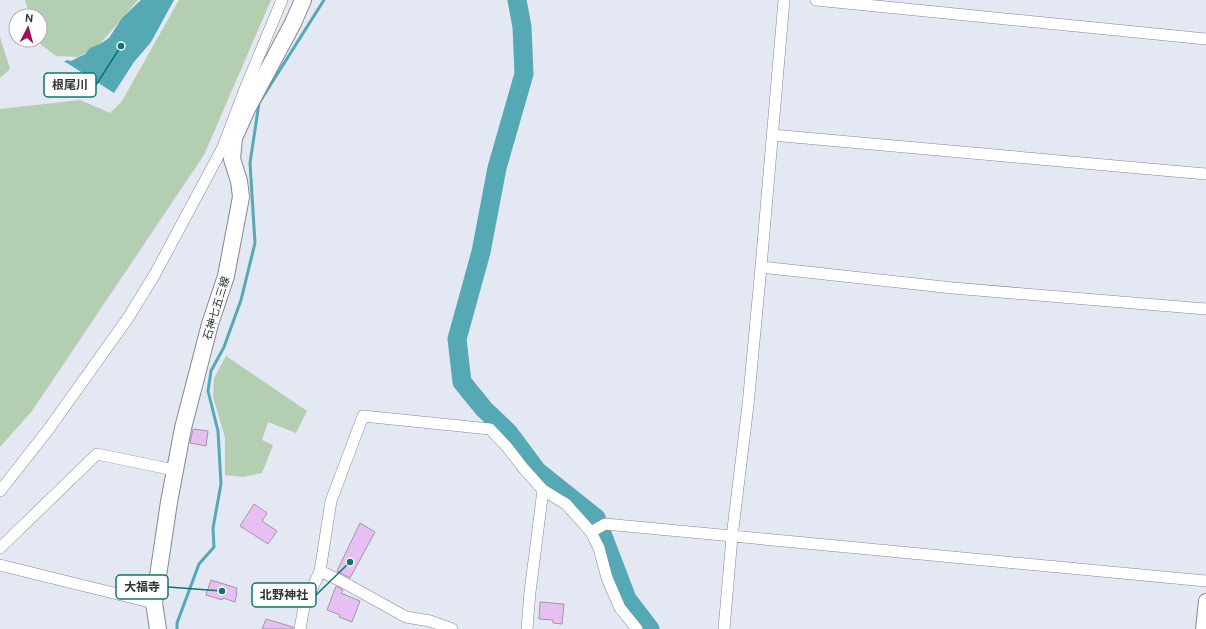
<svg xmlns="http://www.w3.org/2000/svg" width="1206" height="629" viewBox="0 0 1206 629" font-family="'DM Sans','Noto Sans JP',sans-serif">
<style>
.green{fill:#b3ceb0}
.water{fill:#55a9b5}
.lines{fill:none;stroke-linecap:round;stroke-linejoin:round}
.stream{stroke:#55a9b5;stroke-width:3}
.river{stroke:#55a9b5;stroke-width:19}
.building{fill:#e7bff3;stroke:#9f99a2}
.minor-casing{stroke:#838891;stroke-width:12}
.tertiary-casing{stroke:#838891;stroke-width:16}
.secondary-casing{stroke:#838891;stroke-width:18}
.minor{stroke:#fff;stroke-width:11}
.tertiary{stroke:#fff;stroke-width:14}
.secondary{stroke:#fff;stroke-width:16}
.labels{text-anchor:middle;stroke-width:3;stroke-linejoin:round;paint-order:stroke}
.street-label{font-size:11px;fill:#323438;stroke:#fff}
.leader{fill:none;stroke:#0f766e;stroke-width:1.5}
.callout-dot{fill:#0f766e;stroke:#fff;stroke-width:1.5}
.callout{fill:#fff;stroke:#0f766e;stroke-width:1.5}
.callout-label{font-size:12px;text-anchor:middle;font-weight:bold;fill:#323438}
</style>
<rect width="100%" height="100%" fill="#e3e8f2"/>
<path class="green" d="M25,0h113l-38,44 -22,13 -22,-1 -17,-13 -1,-3h2v-24h-10z
M179,0h92l-67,155 -172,256 -32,36v-338l80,-9 30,13 12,-12z
M0,37l10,32 -10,9z
M226,356l81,55 -11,22 -28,-11 -6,18 11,5 -11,28 -19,4 -18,-2v-38l-12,-40 1,-19z"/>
<path class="water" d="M141,0h33l-23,42 -17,20 -20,31 -47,-30 -3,-1 3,-2 4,1 14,-7 5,-6 10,-4 9,-6 13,-20z"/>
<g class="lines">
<path class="stream" d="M177,629v-6l22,-59 15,-17 -1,-19 8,-44 -3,-53 -10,-40 3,-20 13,-24 17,-47 14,-57 -5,-80 9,-60 65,-103"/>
<path class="river" d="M517,0l5,27 2,47 -27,94 -16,84 -24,87 5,43 22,27 24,23 29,39 59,47 31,81 23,30"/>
</g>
<path class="building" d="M193,429l15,2 -2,15 -16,-3z
M254,504l13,9 -5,8 15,10 -9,13 -28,-18z
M360,523l15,9 -25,46 -13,-7z
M211,580l26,8 -1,5h1l-2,9 -12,-4 -1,2 -16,-5z
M336,586l7,4 -2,3 19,8 -8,21 -13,-5 1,-2 -13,-5z
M540,602l24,2 -2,20 -9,-1v-3l-14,-1z
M266,619l27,8v2h-31z"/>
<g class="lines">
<defs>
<path id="minor" d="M816,0l390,39
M772,135l434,39
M761,267l192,21 253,21
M0,491l48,-61 80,-112 27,-44 68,-127 24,-63 35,-84
M591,532l14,-8 601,57
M0,548l97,-94 77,16
M0,565l154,38
M320,571l21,10 65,36 24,4 22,8
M300,629l4,-22 16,-36 11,-70 32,-85 127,13 17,18 17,22 19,21 23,14 25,28 8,16 8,30 13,30 17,21
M527,629l3,-37 13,-102
M724,629l8,-92 16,-132 13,-138 23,-267"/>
<path id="tertiary" d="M1203,629l3,-28"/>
<path id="secondary" d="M158,629l-4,-26 15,-101 14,-74 27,-104 16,-48 15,-79 -2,-16 -7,-22 2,-21 13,-29 46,-86 10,-23"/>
</defs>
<use href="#minor" class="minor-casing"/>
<use href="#tertiary" class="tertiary-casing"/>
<use href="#secondary" class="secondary-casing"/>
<use href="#minor" class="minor"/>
<use href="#tertiary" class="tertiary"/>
<use href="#secondary" class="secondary"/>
</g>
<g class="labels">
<g class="street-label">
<text transform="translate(216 308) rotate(-73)" y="4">石神七五三線</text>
</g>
</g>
<path class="leader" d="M121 46L96 85M222 591L168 587M350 562L316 595"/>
<g class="callout-dot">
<circle cx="121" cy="46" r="4"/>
<circle cx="222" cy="591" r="4"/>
<circle cx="350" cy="562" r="4"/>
</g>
<g class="callout">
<rect x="44" y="73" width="52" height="24" rx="4"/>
<rect x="116" y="575" width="52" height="24" rx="4"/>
<rect x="252" y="583" width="64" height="24" rx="4"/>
</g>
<g class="callout-label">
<text x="70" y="89">根尾川</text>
<text x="142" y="591">大福寺</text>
<text x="284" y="599">北野神社</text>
</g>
<g transform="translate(28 28) rotate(6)"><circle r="19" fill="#ffffff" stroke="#adaeaf"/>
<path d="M0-3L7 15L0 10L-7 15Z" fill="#a0105a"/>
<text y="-6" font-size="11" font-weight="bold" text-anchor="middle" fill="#323438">N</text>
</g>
</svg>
